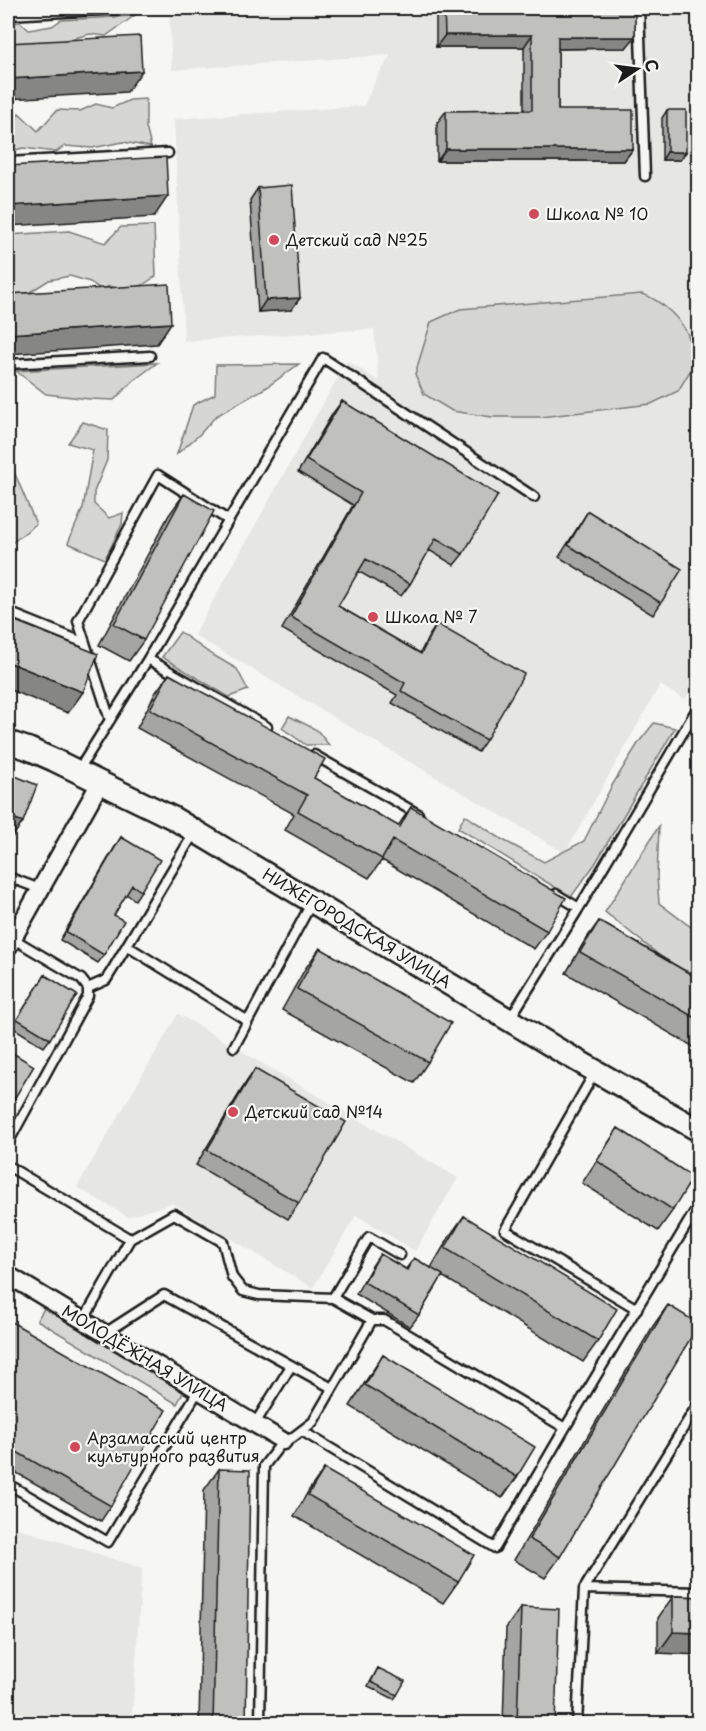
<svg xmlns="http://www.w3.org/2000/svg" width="706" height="1731" viewBox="0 0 706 1731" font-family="'Playpen Sans',sans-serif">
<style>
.built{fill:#e6e6e2}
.green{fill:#d6d6d2;stroke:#797977;stroke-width:1.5}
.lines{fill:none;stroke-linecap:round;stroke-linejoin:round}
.service-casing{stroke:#1c1c1c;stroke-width:13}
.minor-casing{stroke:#1c1c1c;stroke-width:21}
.tertiary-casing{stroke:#1c1c1c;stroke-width:26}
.service{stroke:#f6f6f2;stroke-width:8}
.minor{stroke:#f6f6f2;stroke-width:16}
.tertiary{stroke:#f6f6f2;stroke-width:21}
.wall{fill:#a5a5a3;stroke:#1c1c1c;stroke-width:1.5}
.shaded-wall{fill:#868684;stroke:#1c1c1c;stroke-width:1.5}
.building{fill:#c0c0bd;stroke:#1c1c1c;stroke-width:1.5}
.poi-dot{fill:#d1495b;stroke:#f6f6f2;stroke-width:2}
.labels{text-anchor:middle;stroke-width:4.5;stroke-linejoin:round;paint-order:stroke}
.poi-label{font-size:16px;fill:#1c1c1c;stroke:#f6f6f2;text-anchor:start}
.street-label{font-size:16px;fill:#1c1c1c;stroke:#f6f6f2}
</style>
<rect width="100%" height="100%" fill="#f6f6f2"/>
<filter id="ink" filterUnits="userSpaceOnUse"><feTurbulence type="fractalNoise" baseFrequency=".0167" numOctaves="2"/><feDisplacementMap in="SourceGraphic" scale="12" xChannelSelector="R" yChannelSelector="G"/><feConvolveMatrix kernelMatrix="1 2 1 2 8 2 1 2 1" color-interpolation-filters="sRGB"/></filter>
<g filter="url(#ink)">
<path class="built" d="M169,8h529v668l-13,24 -25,-15 -95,168 -371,-218 153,-274 32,20 -5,-52 -190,12 -10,-222 190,-13 12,-27 15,-24 -219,15z
M178,1014l280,164 -43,73 -59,-36 -43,73 -141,-85 -44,14 -51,-30z
M8,1525l134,43 -10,150 -7,5h-117z"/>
<path class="green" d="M134,16l-28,20 -16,-2 -43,11 -39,-2v-20l12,-1 9,8 23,-4 9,-6z
M146,99v28l5,20 -28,-5 -31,6 -27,-2 -9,6 -33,-4 -15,4v-23h2l9,-16 19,18 19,-21 23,1 16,-7 16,4 18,-8z
M154,226l2,50c-16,12 -27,18 -47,10l-7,4 -12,-8 -20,-6 -21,4 -19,12 -22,5v-62l61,-4 36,12 16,-16z
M642,294c19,6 41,26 48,46 2,7 3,16 5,23l-17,28 -27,13 -111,13h-48l-40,-6 -28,-17 -9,-20 16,-52 29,-13z
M157,363l-24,18 -19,19 -24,-1 -44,-5 -30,-23z
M299,364l-32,23 -51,29 -16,18 -23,20 16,-49 22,-11 1,-29z
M83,422l25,8 -1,30 -13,32v12l15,14 14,-5 -1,11 -17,35 -37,-16 15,-35 10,-58 -25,-7z
M8,457l28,67 -28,22z
M180,632l28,20 29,17 11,21 -19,7 -67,-40z
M289,716l28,14 12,15h-23l-24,-17z
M654,723l21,5 -80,136 -24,33 -113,-69 7,-13 38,25 41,22 40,-21 27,-54 28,-45z
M659,826l-2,51 2,26 33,25 5,46 -23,-7 -69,-55z
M45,1307l139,84 -7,13 -140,-84z"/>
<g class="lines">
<defs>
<path id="service" d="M639,8l6,168
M8,15l132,-7
M8,162l160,-9
M8,364l142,-8
M8,612l77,31
M148,659l119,68
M110,720l-32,-99 80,-146 70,45
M314,755l104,59
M78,771l70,-112 175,-301 211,139
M8,877l32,12
M556,894l23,14
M127,946l121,75
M88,988l18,-8 8,-13 80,-134
M509,1020l70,-112 119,-201
M234,1047l78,-145
M595,1072l-90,158 132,79
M8,1143l80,-147v-8l-7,-9 -69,-41
M8,1166l122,73
M372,1320l-39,-22 36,-61 31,18
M83,1321l47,-82 44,-25 49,28 9,35 11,14 16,4 74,3
M105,1333l59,-38 168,93
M254,1425l37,-59
M302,1431l193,117 70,-120
M8,1484l100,58 90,-151
M584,1589l114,3
M260,1724l4,-258 19,-25 9,-3 21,-16 59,-102h12l181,108 133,-222
M577,1724l7,-135 114,-185"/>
<path id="minor" d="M8,947l92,-164
M8,1275l275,166"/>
<path id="tertiary" d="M8,742l21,7 25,11 119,58 386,232 139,80"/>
</defs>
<use href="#service" class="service-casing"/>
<use href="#minor" class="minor-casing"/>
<use href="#tertiary" class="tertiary-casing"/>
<use href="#service" class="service"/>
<use href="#minor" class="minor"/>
<use href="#tertiary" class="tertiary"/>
</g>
<path class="wall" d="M436,8h199l-9,40 -68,1v61l75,39 -9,12h-187v-38l9,-12 78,-1v-63h-88z
M667,110l19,42 -6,8h-18v-42z
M258,188l42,110 -9,12 -33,2 -8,-112z
M342,401l121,153 -9,11 -25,-15 -19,34 -9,12 -43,-25 -20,35 82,47 9,-17 8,-12 49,116 -8,12 -86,-49 5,-8 -115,-66 71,-124 -55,-33 35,-59z
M184,494l-40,146 -15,21 -30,-16 70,-130z
M588,511l73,92 -8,12 -94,-58z
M169,674l145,104 84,48 13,-19 136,124 -13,18 -152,-89 -13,18 -84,-48 9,-16 -157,-86 19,-36z
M121,837l20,54 -6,9 -9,-6 -12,21 -10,40 -6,8 -38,-23 56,-95z
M599,921l100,58v71l-133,-77 18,-31z
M320,948l108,114 -14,21 -132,-73 23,-41z
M45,975l5,64 -6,8 -32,-20z
M255,1069l44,134 -11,16 -92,-54 49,-81z
M618,1128l55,82 -15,21 -76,-48z
M464,1216l134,125 -15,21 -141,-86 -23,39 -9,12 -54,-33 16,-28 8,-12 26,15 8,-11 17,10 18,-31z
M668,1305l-108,252 -15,21 -31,-18 139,-234z
M8,1320l103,186 -10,15 -93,-53z
M383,1355l134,122 -15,21 -152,-92 19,-30z
M219,1469l27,255h-47l5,-234z
M324,1469l134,113 -15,21 -149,-87 15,-26z
M673,1596l26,1 -41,56v-35z
M521,1607l34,117h-52l3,-96z
M378,1668l19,27 -3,4 -26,-13z"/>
<path class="shaded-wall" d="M445,35h87l-8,12h-88z
M558,37h77l-9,11 -76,1z
M142,71l-15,21 -119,7v-20z
M446,149h187l-9,12h-187z
M667,152h19l-6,8h-18z
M168,196l-14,21 -146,9v-20z
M300,298l-9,12 -33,2 8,-12z
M171,323l-14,21 -149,10v-20z
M8,662l75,30 -15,21 -60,-24z
M8,816l15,6 -15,21z
M673,1632l26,1v22l-41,-2z"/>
<path class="building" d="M444,8h191v29h-77v73h75v39h-187v-38l86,-1v-75h-87z
M140,36l2,35 -134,8v-36z
M667,110h19v42h-19z
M166,157l2,39 -160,10v-40z
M292,185l8,113 -34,2 -8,-112z
M169,284l2,39 -163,11v-40z
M342,401l156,94 -35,59 -27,-16 -26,46 -44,-25 -28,47 83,48 16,-30 87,50 -38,66 -85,-49 4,-8 -114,-66 70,-124 -55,-33z
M184,494l30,17 -70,129 -30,-16z
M588,511l94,58 -21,34 -93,-58z
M8,618l90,36 -15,38 -75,-30z
M169,674l156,85 -11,19 86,49 11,-20 155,91 -19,33 -154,-91 -11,19 -84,-48 9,-16 -157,-86z
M8,773l29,12 -14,37 -15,-6z
M121,837l39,23 -19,31 -9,-6 -18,30 10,6 -20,34 -38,-23z
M599,921l100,58v41l-119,-68z
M320,948l131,75 -23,39 -131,-73z
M45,975l32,20 -27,44 -33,-20z
M8,1050l26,16 -26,43z
M255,1069l91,53 -47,81 -92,-53z
M618,1128l75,49 -20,33 -76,-49z
M464,1216l153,93 -19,32 -153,-93z
M380,1254l27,16 7,-12 29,17 -24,40 -55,-33z
M668,1305l31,19 -139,233 -31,-18z
M8,1320l158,90 -55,96 -103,-59z
M383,1355l152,92 -18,30 -152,-92z
M219,1469l31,1 -4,254h-33z
M324,1469l150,86 -16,27 -150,-87z
M673,1596l26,1v36l-26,-1z
M521,1607l38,2 -4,115h-38z
M378,1668l27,13 -8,14 -26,-13z"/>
</g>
<g class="poi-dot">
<circle cx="534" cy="214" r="6"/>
<circle cx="274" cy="240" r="6"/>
<circle cx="373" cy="617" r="6"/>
<circle cx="233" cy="1112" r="6"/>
<circle cx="75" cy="1447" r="6"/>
</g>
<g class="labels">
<g class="poi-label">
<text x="546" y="220">Школа № 10</text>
<text x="286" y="246">Детский сад №25</text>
<text x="385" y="623">Школа № 7</text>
<text x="245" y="1118">Детский сад №14</text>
<text x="87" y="1444">Арзамасский центр<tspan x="87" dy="18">культурного развития</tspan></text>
</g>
<g class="street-label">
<text transform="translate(357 928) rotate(31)" y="6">НИЖЕГОРОДСКАЯ УЛИЦА</text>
<text transform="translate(145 1358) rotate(31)" y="6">МОЛОДЁЖНАЯ УЛИЦА</text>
</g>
</g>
<rect width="706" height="1731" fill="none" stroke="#f6f6f2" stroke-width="30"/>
<rect x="15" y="15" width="676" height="1701" fill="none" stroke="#1c1c1c" stroke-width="2" filter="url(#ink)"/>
<g transform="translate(637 69) rotate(77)" stroke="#f6f6f2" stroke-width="4.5" paint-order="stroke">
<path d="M0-4.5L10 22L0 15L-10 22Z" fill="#1c1c1c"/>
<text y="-9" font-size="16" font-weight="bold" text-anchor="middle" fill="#1c1c1c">С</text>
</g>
</svg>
